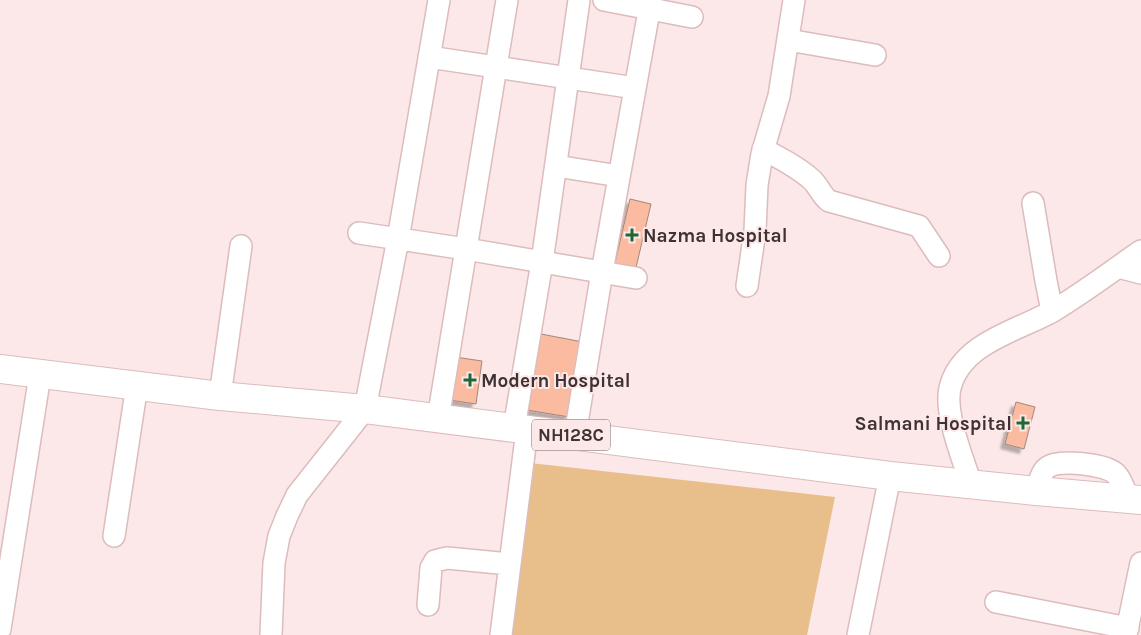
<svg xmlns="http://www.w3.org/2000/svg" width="1141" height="635" viewBox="0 0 1141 635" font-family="Karla,sans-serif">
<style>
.green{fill:#e8be8b}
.building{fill:#fabba0;stroke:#a2877b;filter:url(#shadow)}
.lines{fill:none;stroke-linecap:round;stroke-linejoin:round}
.minor-casing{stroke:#dcbcbc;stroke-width:24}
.trunk-casing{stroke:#dcbcbc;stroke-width:30}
.minor{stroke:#fff;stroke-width:21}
.trunk{stroke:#fff;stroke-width:28}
.poi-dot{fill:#1e6835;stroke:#fce8e8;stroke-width:2}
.labels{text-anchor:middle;stroke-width:4;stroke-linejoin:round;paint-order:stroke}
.shield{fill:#fce8e8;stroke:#786969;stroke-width:1}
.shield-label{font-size:18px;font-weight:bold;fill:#3f3232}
.poi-label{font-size:19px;font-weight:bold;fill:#3f3232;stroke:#fce8e8;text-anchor:start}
</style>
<defs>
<filter id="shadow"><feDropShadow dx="-4.5" dy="4.5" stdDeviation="1" flood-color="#0004"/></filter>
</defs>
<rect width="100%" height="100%" fill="#fce8e8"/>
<path class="green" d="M521,462l314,35 -28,138h-304z"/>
<path class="building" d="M630,199l21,5 -17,72 -21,-5z
M541,334l42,8 -14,75 -42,-7z
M455,357l27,4 -6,43 -27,-4z
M1016,402l19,5 -11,42 -19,-5z"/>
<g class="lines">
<defs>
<path id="minor" d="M604,0l88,17
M788,40l87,15
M429,57l206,31
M763,149c17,9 34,18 48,30 8,7 10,16 18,22l90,25 20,30
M556,166l63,10
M1033,203l13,78 6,30
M359,233l107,16 170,29
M1118,267l23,6
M747,286l8,-55 2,-46 5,-31 17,-58 15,-96
M220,396l21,-150
M438,419l69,-419
M514,428l28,-166 37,-262
M575,435l27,-163 49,-272
M971,484c-8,-25 -27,-71 -21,-96 11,-45 67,-57 103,-77 30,-18 59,-40 88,-60
M1036,491c3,-7 5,-20 12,-24 11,-8 58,-3 68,7 6,6 9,17 12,25
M114,536l23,-151
M996,602l132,26
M428,605l3,-37 4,-7 12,-3 62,6
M0,629l40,-254
M271,635l3,-72 5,-27 8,-20 10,-21 68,-86 33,-170 41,-239
M501,635l26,-205
M858,635l32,-159
M1126,635l15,-72"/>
<path id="trunk" d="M0,369l220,27 145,13 525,67 146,15 105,9"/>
</defs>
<use href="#minor" class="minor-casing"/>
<use href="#trunk" class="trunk-casing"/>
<use href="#minor" class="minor"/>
<use href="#trunk" class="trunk"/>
</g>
<g class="poi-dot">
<path d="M629.5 227.5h5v5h5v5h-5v5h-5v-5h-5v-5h5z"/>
<path d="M467.5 372.5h5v5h5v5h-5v5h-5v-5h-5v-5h5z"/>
<path d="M1020.5 415.5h5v5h5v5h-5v5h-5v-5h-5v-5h5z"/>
</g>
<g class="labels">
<rect class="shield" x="532" y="419.5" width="78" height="31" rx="4"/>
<g class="shield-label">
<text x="571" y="441">NH128C</text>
</g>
<g class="poi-label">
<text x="643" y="242">Nazma Hospital</text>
<text x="481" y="387">Modern Hospital</text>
<text x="1012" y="430" text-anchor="end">Salmani Hospital</text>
</g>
</g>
</svg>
